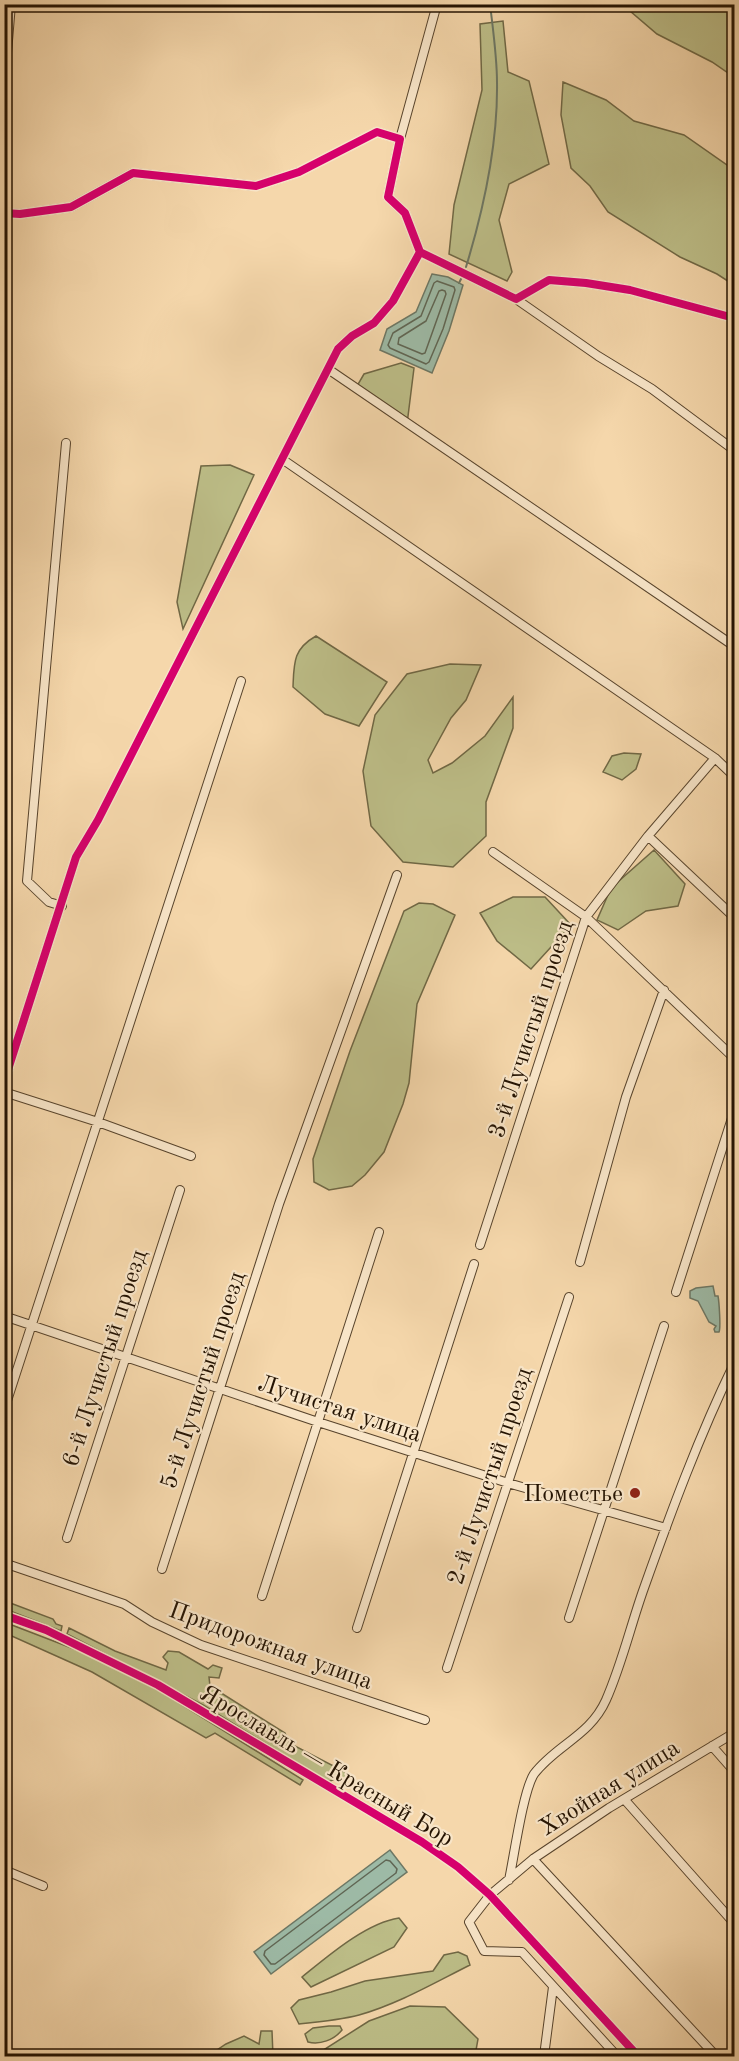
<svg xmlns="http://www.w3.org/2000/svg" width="739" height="2061" viewBox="0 0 739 2061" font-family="'Old Standard TT',serif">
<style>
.green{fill:#bdbe88;stroke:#706845;stroke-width:1.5}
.water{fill:#9dbaa6;stroke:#6d7764;stroke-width:1.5}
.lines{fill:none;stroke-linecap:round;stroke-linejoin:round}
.shore{stroke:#606654;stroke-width:1.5}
.stream{stroke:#6d7764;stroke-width:2}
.minor-casing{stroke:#58442c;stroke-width:10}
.minor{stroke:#f8e5c8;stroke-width:8}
.cycleway-casing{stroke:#f8e5c8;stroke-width:11}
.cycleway{stroke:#d6006c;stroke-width:8}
.poi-dot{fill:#8f2418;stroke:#f8e5c8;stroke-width:2}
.labels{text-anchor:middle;stroke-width:4.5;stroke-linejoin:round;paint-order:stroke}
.street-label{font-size:24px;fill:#241302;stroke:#f8e5c8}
.poi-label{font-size:24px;fill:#241302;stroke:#f8e5c8;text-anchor:end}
</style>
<rect width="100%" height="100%" fill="#f5d7ab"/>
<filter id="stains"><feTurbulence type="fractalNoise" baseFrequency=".00333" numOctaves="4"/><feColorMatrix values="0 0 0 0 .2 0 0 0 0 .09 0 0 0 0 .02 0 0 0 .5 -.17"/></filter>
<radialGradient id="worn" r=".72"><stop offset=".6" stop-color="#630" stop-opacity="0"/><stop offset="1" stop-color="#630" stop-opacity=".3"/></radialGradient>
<path class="green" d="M623,5h111v72l-22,-15 -55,-28z
M503,21l5,51 21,9 20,83 -40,20 -10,36 13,52 -5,9 -58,-27 5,-49 28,-115 -2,-66z
M563,82l43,18 28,21 50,14 50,35v115l-17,-11 -37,-17 -72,-45 -18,-26 -19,-18 -10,-53z
M401,363l13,5 -7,56 -50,-38 7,-12z
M230,465l24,10 -71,154 -6,-27 24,-136z
M316,636l71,46 -28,44 -34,-12 -32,-27c1,-24 0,-38 23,-51z
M450,664l31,1 -15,35 -15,18 -23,42 5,13 19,-10 33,-27 28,-39v31l-27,74v34l-33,31 -50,-5 -32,-36 -8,-55 12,-56 32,-41z
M624,753l17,1 -5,15 -14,11 -19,-8 9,-16z
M654,850l31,34 -7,22 -32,5 -28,19 -21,-10 14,-32z
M513,897h32l26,28 -40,44 -34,-28 -17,-28z
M419,903l14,1 22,11 -38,89 -8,79 -6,21 -19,48 -19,23 -13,11 -23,4 -15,-8 -1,-23 37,-108 54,-140z
M5,1601l48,18 3,5 6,2 -1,5 -56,-22z
M4,1622l78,30 78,39 143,89 -3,5 -85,-52 -9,5 -114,-66 -87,-39z
M69,1628l46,23 51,19 2,-7 -5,-6 5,-6 11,1 29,17 5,-4 9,3 -3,10 -10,-1 1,9 75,47 4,10 62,32 -10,7 -6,-3 -7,3 -125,-77 -136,-71z
M399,1918l8,10 -13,19 -83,40 -9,-10c26,-21 64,-54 97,-59z
M458,1952l9,4 3,9c-36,18 -72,39 -111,50 -19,5 -40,7 -60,9l-8,-16 8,-8 32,-8 34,-11 68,-10 11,-16z
M410,2006l35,1 33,32 -3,17h-161l55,-35z
M329,2026h11l2,4c-8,10 -22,15 -34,12l-3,-8 8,-6z
M261,2031h11l1,25h-65l18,-12 18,-8 15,8z"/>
<path class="water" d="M432,274l16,3 15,8 -14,46 -17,42 -52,-23 7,-21 29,-17z
M713,1286l2,10h3c1,5 3,32 1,36h-4l-1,-3 2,-3 -7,-4 -11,-21 -8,-3v-7l6,-3z
M390,1850l17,22 -136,102 -17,-22z"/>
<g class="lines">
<path class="shore" d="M437,281l17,6 1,3 -12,39 -14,33 -3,2 -36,-16 -2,-3 5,-12 28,-17 13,-33z
M442,290l3,1 1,3 -21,59 -3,1 -24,-10 1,-6 27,-17 13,-30z
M386,1860l4,1 7,8 -1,4 -121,91h-4l-7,-9 1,-4z"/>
<path class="stream" d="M466,267c18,-59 32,-122 31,-185 0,-25 -4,-52 -7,-78
M459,283l3,-6"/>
<defs>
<path id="minor" d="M122,6v-2
M5,77l6,-73
M400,139l37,-135
M4,213l16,1 51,-7 62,-34 123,13 43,-14 78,-40 23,7 -12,58 17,16 15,39 96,47 33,-19 37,3 44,7 104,28
M516,299l82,57 54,33 82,61
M328,369l406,277
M282,459l433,299 19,18
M648,836l86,81
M493,852l93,65 148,141
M62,906l-13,-4 -22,-21 39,-438
M4,1082l72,-225 22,-37 240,-471 14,-13 22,-13 19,-22 27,-49
M4,1092l94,30 93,34
M480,1245l106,-328 62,-81 67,-78
M580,1262l46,-165 38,-107
M676,1292l58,-180
M4,1316l314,106 190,61 158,45
M4,1410l237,-729
M67,1538l113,-348
M4,1563l120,41 28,18 49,23 224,75
M162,1569l117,-365 118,-329
M262,1596l117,-364
M4,1615l42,15 112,55 264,157 36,25 32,28 148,161
M569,1618l95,-292
M357,1628l117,-364
M447,1668l122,-371
M712,1746l22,25
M624,1799l110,124
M533,1859l183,197
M4,1870l39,16
M509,1880c5,-23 14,-89 25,-106 22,-29 56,-38 72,-74 16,-36 25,-76 38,-112 27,-76 55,-152 90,-224
M544,2056l9,-69
M617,2056l-95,-104 -38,-1 -15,-29 21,-27 43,-36 76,-51 125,-75"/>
</defs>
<use href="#minor" class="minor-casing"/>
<use href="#minor" class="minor"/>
<defs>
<path id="cycleway" d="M4,213l16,1 51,-7 62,-34 123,13 43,-14 78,-40 23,7 -12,58 17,16 15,39 96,47 33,-19 37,3 44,7 104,28
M4,1082l72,-225 22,-37 240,-471 14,-13 22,-13 19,-22 27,-49
M4,1615l42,15 112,55 264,157 36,25 32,28 148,161"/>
</defs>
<use href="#cycleway" class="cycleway-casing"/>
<use href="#cycleway" class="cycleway"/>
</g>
<circle class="poi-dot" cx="635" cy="1493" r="6"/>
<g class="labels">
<g class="street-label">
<text transform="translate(530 1029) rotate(-72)" y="8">3-й Лучистый проезд</text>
<text transform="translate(104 1358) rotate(-72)" y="8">6-й Лучистый проезд</text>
<text transform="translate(202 1380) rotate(-72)" y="8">5-й Лучистый проезд</text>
<text transform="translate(340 1408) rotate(18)" y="8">Лучистая улица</text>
<text transform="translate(489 1476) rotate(-72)" y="8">2-й Лучистый проезд</text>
<text transform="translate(271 1645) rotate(20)" y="8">Придорожная улица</text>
<text transform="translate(327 1765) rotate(31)" y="8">Ярославль — Красный Бор</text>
<text transform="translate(609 1787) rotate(-32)" y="8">Хвойная улица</text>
</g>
<g class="poi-label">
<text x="623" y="1501">Поместье</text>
</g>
</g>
<rect width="739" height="2061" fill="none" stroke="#f5d7ab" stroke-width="24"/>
<rect x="6" y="6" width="727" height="2049" fill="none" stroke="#241302" stroke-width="3"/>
<rect x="12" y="12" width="715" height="2037" fill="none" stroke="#241302" stroke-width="1.5"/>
<rect width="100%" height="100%" filter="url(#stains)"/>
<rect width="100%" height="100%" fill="url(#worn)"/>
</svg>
